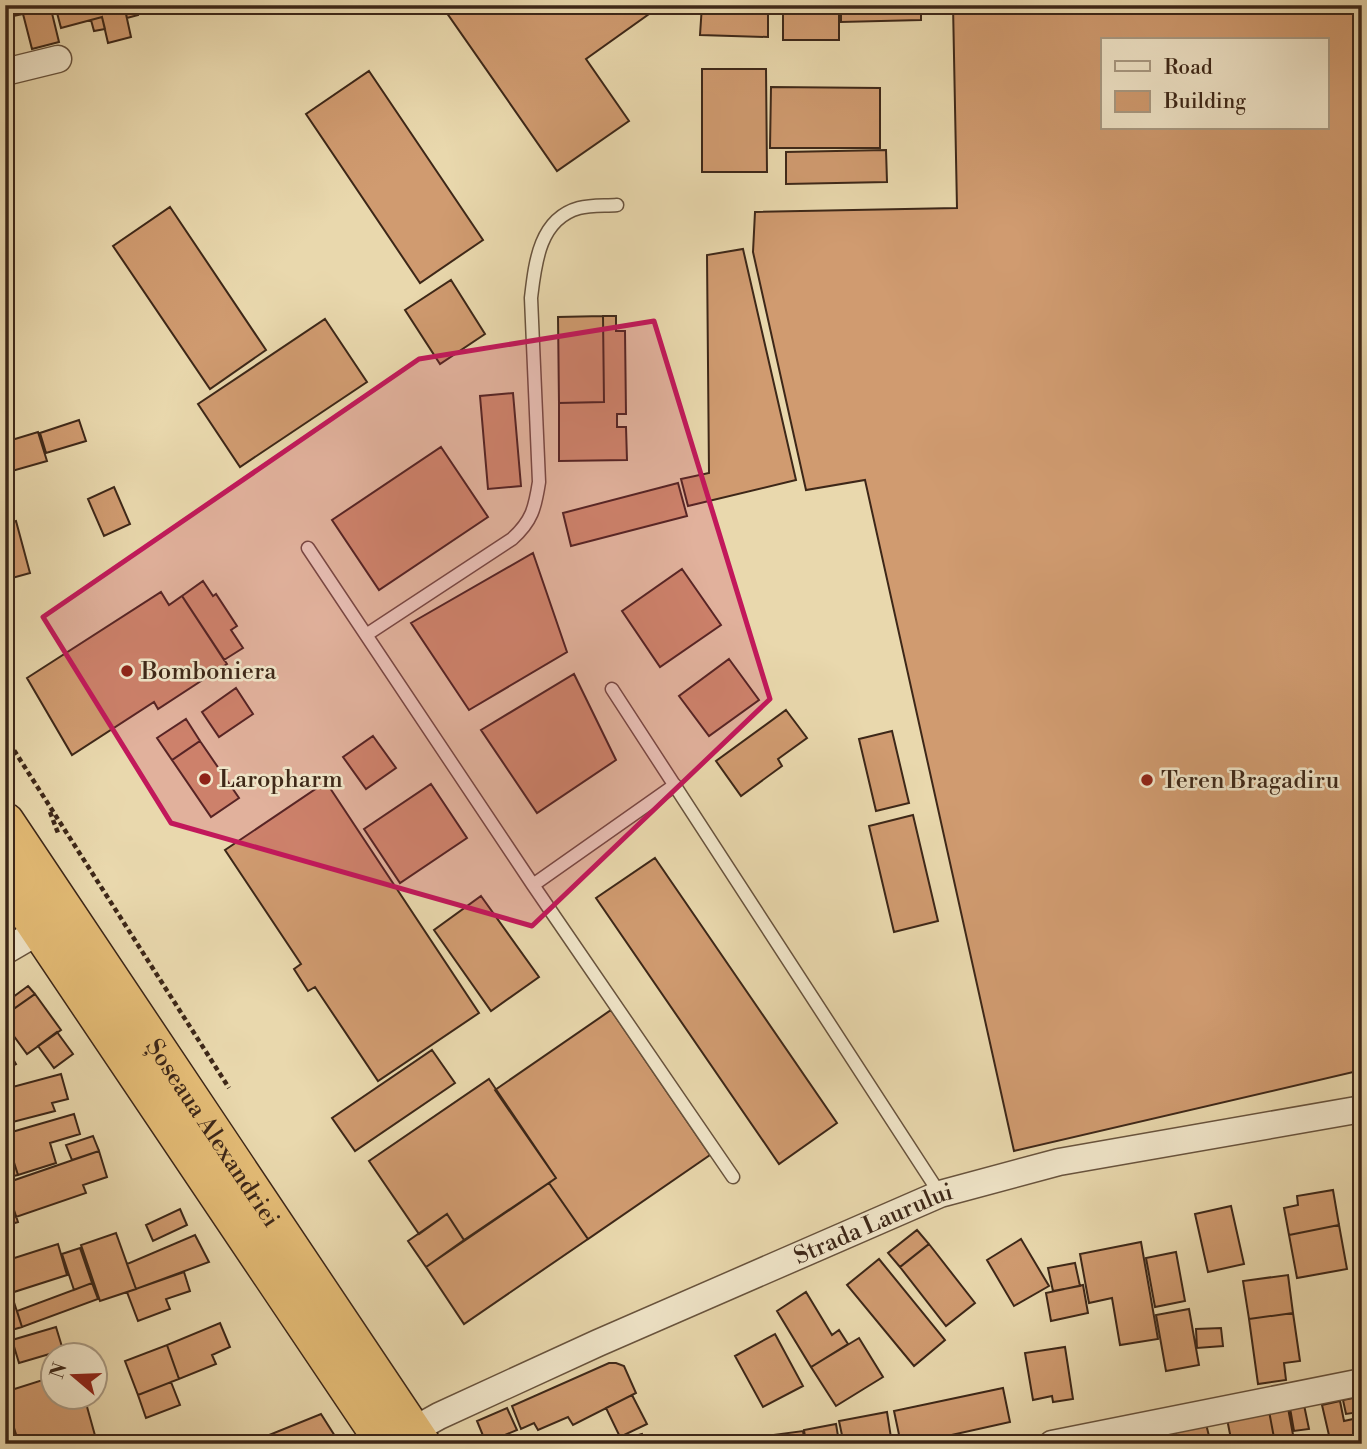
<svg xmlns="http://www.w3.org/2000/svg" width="1367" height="1449" viewBox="0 0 1367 1449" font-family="'Libre Bodoni',serif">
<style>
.building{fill:#d09b70;stroke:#3d2718;stroke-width:2;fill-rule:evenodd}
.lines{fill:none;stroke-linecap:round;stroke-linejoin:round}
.service-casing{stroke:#68533d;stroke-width:15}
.minor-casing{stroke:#68533d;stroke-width:29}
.trunk-casing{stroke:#3d2718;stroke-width:41}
.path{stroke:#3d2718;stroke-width:4.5;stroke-dasharray:5 3.5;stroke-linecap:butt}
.service{stroke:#f1e6ca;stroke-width:12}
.minor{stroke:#f1e6ca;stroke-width:26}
.trunk{stroke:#e4bc76;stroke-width:38}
.marked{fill:#c2185b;fill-opacity:0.2;stroke:#c2185b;stroke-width:5;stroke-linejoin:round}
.poi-dot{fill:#8f2418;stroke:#f1e6ca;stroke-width:2.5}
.labels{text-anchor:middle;stroke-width:5;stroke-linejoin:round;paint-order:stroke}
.poi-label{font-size:24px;fill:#3d2718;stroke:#f1e6ca;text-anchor:start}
.street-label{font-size:24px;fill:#3d2718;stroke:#f1e6ca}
</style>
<rect width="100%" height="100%" fill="#e9d8ad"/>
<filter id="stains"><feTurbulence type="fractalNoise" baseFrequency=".00286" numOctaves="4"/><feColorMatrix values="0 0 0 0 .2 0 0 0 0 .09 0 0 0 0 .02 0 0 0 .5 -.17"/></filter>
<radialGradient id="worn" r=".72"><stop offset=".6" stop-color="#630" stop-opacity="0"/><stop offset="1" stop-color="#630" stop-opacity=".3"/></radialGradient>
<path class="building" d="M6,5h44l9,37 -27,7 -9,-35 -15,3z
M55,5h69l7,32 -23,6 -6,-26 -41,11z
M124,5h20l1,3 -8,2 1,5 -11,3z
M443,5h199l7,9 -63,45 43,62 -72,50 -115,-165z
M702,5h66v32l-68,-2z
M783,5h56v35h-56z
M841,5h80v15l-80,2z
M953,5h409v1065l-348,81 -149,-671 -59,10 -53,-238 2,-40 202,-4zM1103,40h224v88h-224z
M102,17l3,12 -11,2 -3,-11z
M702,69h64l1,103h-65z
M369,71l114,169 -63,43 -114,-169z
M771,87l109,1v60h-110z
M886,150l1,32 -101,2v-32z
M170,207l96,143 -56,39 -97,-143z
M743,249l53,231 -108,26 -7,-27 28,-6 -2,-218z
M451,280l34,54 -45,30 -35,-54z
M603,316l1,86 -45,1 -1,-86z
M603,316h13v15h9l1,83h-9v13h9l1,33 -68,1v-58l45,-1z
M325,319l42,63 -127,85 -42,-63z
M513,393l8,93 -33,3 -8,-93z
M79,420l7,21 -40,12 -6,-20z
M38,432l9,29 -42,12v-31z
M441,447l47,70 -109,73 -47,-70z
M678,483l9,33 -116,30 -8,-33z
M114,487l16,37 -26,12 -16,-37z
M16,521l14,52 -25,7v-56z
M533,553l34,99 -98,58 -58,-87z
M682,569l39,56 -61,42 -38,-56z
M203,581l10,15 3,-2 21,32 -6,4 12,18 -19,12 -42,-64z
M161,592l8,13 13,-9 45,68 -69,45 -4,-7 -82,53 -45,-77z
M729,659l30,41 -50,36 -30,-40z
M574,674l42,86 -79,53 -56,-83z
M236,688l17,26 -34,23 -17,-25z
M786,710l21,28 -29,21 4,7 -41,30 -25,-35z
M186,719l14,22 -28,19 -15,-22z
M892,731l17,72 -33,8 -17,-72z
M373,736l23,32 -30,21 -23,-32z
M200,741l39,57 -28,19 -39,-57z
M326,782l153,231 -101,68 -63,-94 -7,4 -14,-22 7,-5 -76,-114z
M431,784l36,54 -67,45 -36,-54z
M913,815l25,106 -44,11 -25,-106z
M655,858l182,265 -58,41 -183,-266z
M481,896l58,81 -48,34 -57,-81z
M28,986l7,8 -30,21v-12z
M35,994l26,36 -34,24 -22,-30v-9z
M611,1010l99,145 -122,84 -39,-56 7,-5 -61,-88z
M57,1032l16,22 -19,14 -16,-22z
M6,1047l10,17 -11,6v-22z
M432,1050l23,33 -100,68 -23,-33z
M61,1074l7,25 -16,4 3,8 -50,13v-35z
M489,1079l67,99 -92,62 -17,-26 -28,20 -50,-73z
M74,1114l6,20 -30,9 6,20 -38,12 -13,-41z
M5,1135l13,40 -13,3z
M93,1136l6,15 -27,9 -6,-15z
M99,1151l8,26 -24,8 3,8 -70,24 -10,-34z
M5,1183l13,39 -13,4z
M549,1183l39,56 -124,85 -38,-57z
M1333,1190l6,35 -50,10 -5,-27 14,-3 -1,-9z
M1231,1206l13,58 -36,8 -13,-58z
M180,1209l7,16 -34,16 -7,-16z
M447,1214l17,26 -38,27 -18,-26z
M1339,1225l8,44 -50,9 -8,-43z
M917,1230l12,14 -29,23 -12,-14z
M116,1233l20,56 -36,12 -19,-56z
M195,1235l14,27 -73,27 -9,-25z
M1021,1239l28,47 -35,20 -27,-46z
M1141,1242l17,97 -38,6 -8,-47 -23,5 -9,-49z
M58,1244l9,31 -56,18 11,34 -17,5v-71z
M929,1244l46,59 -29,23 -46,-59z
M80,1248l12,35 -18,7 -12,-36z
M1176,1252l9,49 -30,6 -9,-49z
M879,1259l66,81 -31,26 -67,-81z
M1075,1263l5,23 -27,5 -5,-23z
M184,1272l6,19 -24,8 4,10 -32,12 -11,-29z
M1288,1275l5,38 -44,6 -6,-38z
M92,1283l6,16 -76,28 -5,-16z
M1083,1285l5,28 -37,8 -5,-28z
M806,1292l26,43 7,-5 9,14 -37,23 -34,-56z
M1189,1309l10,56 -33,6 -10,-56z
M1293,1313l7,48 -16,2 2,17 -28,4 -9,-65z
M220,1323l10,24 -18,8 4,9 -37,15 -12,-34z
M56,1327l7,23 -44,13 -7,-23z
M1221,1328l2,18 -26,2 -1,-19z
M775,1334l28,52 -40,21 -28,-51z
M859,1338l24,39 -47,29 -25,-39z
M167,1345l12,34 -41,16 -13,-34z
M1065,1347l8,52 -20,3 -1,-6 -19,4 -8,-47z
M609,1363h7l8,3 12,27 -63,32 -5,-8 -30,13 -4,-7 -13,6 -9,-23z
M52,1377v19h32l12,43 -8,2 1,3h-70l-14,-45v-7z
M171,1382l9,23 -34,13 -8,-23z
M1003,1388l7,34 -99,22h-10l-7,-33z
M632,1395l15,29 -27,13 -14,-29z
M1358,1397l2,15 -14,2 -3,-14z
M1340,1401l4,20 18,-4v27h-31l-9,-39z
M1304,1405l5,24 -15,2 -4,-23z
M507,1408l10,22 -31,13 -9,-22z
M1288,1408l6,32 -19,3 -6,-32z
M1269,1411l6,32 -43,1 -5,-25z
M887,1412l5,32h-43l-1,-5 -5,1 -4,-19z
M321,1414l19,30h-93z
M836,1424l3,18 8,-1 1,3h-42l-2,-14z
M1206,1424l5,20h-33l-3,-13z
M803,1431l2,13h-39l-1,-8z
M642,1434l3,10h-39z
M1318,1436l2,8h-20l-1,-3z"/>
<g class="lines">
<defs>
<path id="service" d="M308,548l225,337 200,292
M366,635l146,-96c20,-18 23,-31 27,-57l-8,-184c4,-34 8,-79 48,-90 12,-3 26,-2 38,-3
M612,689l328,505
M533,885l142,-100"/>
<g id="minor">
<path d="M5,72l53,-13"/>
<path d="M5,951l36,-21"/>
<path id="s1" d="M412,1431l27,-15 159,-73 342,-149 119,-32 303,-53"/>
<path d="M1052,1444l310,-62"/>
</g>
<g id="trunk">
<path id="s2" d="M5,822l416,622"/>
<path d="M5,878l381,566"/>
</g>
</defs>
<use href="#service" class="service-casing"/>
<use href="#minor" class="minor-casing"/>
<use href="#trunk" class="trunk-casing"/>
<path class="path" d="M5,736l224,352
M50,812l8,21"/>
<use href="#service" class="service"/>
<use href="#minor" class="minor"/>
<use href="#trunk" class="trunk"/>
</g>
<path class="marked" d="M654,321l116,378 -238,227 -361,-103 -128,-206 376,-258z"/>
<g class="poi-dot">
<circle cx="127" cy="671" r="7"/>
<circle cx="205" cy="779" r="7"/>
<circle cx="1147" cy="780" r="7"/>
</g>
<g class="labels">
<g class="poi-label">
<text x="141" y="679">Bomboniera</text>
<text x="219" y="787">Laropharm</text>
<text x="1161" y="788">Teren Bragadiru</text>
</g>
<g class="street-label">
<text dy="8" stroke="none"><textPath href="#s2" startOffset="374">Șoseaua Alexandriei</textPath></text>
<text dy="8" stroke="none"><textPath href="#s1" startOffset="506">Strada Laurului</textPath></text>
</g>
</g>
<rect width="1367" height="1449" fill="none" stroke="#e9d8ad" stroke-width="28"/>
<rect x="7" y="7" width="1353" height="1435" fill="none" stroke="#3d2718" stroke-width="3.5"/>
<rect x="14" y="14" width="1339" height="1421" fill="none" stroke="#3d2718" stroke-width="2"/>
<rect x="1101" y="38" width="228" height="91" fill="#f1e6ca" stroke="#a99a83" stroke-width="2"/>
<rect x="1115" y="61" width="35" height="10" fill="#f1e6ca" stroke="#a99a83" stroke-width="2"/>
<text x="1164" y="74" font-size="21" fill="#3d2718">Road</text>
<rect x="1115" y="91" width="35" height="21" fill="#d09b70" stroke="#a99a83" stroke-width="2"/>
<text x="1164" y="108" font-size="21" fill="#3d2718">Building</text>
<g transform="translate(74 1376) rotate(289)"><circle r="33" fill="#f1e6ca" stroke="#a99a83" stroke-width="2"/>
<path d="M0-5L12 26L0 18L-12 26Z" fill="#8f2418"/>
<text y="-10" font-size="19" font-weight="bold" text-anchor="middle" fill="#3d2718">N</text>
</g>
<rect width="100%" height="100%" filter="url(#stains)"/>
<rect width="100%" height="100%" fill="url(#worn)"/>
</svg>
